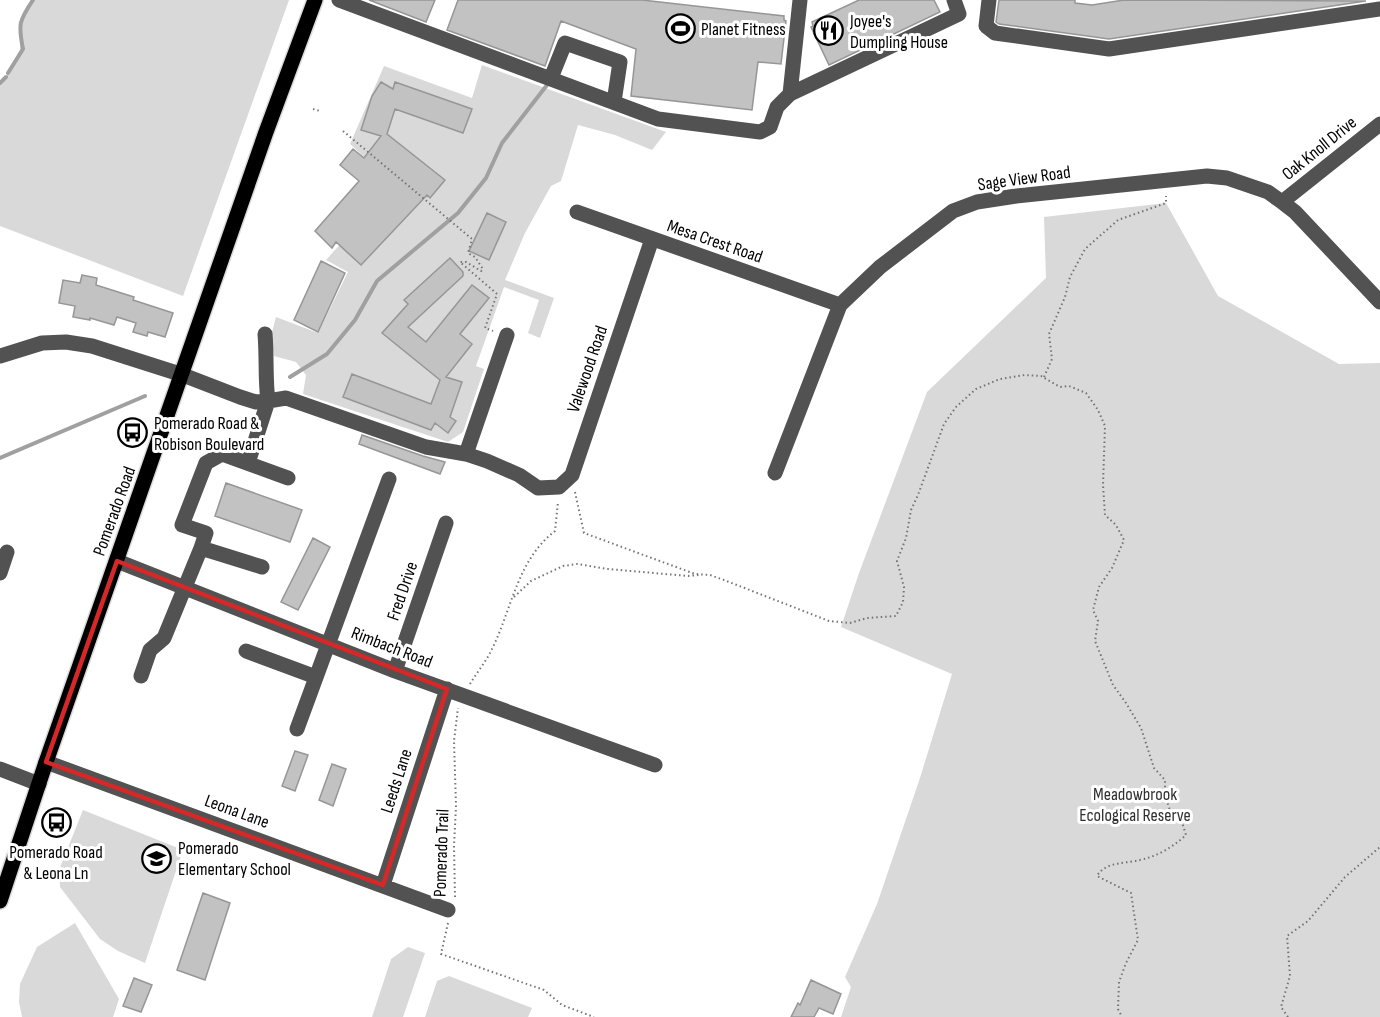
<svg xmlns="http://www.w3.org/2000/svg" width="1380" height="1017" viewBox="0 0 1380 1017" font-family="'Sofia Sans Condensed',sans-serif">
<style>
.green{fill:#d9d9d9}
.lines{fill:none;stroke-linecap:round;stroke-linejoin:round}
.stream{stroke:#a0a0a0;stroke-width:4}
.building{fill:#c2c2c2;stroke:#969696;stroke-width:1.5}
.major-casing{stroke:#dbdbdb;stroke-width:18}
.path{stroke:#747474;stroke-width:2;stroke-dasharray:1.5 3;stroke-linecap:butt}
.minor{stroke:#525252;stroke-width:15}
.major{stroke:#000;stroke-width:15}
.marked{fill:none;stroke:#d62828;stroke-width:4.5;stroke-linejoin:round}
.labels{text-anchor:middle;stroke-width:6;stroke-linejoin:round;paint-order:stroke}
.poi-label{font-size:18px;fill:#000;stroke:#fff;text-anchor:start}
.street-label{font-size:18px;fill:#000;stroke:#fff}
.park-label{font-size:18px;fill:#303030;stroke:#fff}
</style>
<rect width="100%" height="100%" fill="#fff"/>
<path class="green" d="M33,0h256l-106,296 -183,-70v-144l6,-5 14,-27v-30z
M482,65l184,67 -14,18 -37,-15 -37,-10 -17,56 -10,5 -26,47 -20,47 49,18 -14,40 -12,-5 11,-33 -35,-13 -28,79 8,3 -21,63 -15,10 -145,-48 3,-19 -10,-13 -22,-6 -3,-20 5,-19 42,16 30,-61 -22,-12 68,-75 -44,-41 34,-78 88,32z
M1166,203l52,93 121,68 41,-1v654h-539l10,-30 -6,-10 32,-73 43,-126 32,-104 -111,-47 18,-54 68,-181 119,-114 -2,-61z
M83,810l100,40 -38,113 -27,-12 -18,-12 -40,-52 -1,-17z
M75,923l44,76 -6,18h-91l-3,-15 1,-18 17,-37z
M408,947l17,6 -22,64h-31l19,-58z
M449,976l83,32 -4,9h-103l12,-36z"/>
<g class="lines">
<path class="stream" d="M8,73l15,-24c-5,-25 -4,-28 10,-49
M0,83l6,-6
M290,377l37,-23 28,-34 22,-39 81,-68 28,-35 16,-35 45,-58
M0,458l145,-62"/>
</g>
<path class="building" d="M369,0h66l-9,22z
M458,0h184l142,16v4l2,1 -5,43 -23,-2 -6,48 -121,-14 5,-47 -75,-28 -16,45 -98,-36z
M859,0h75l6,12 -111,53 -18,-38 2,-1 -1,-4z
M999,0h76v3l17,2 32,-5 242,1 -257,38 -110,-15 -3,-2z
M381,82l12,7 2,-7 77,27 -9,24 -68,-24 -8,25 58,46 -15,18 -3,-3 -66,70 -25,-23 -4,6 -17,-17 44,-50 -19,-16 13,-16 11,9 17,-22 -20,-6 11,-34z
M487,213l19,9 -17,38 -20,-9z
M450,258l13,14v4l-55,51 18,15 46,-57 17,13 -29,36 12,10 -26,33 16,5 -12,35 6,4 -8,12 -13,-10 -4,7 -88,-33 9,-23 79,30 9,-24 -58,-47 26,-29 -4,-4z
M321,261l24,12 -27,59 -24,-12z
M82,275l15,3 -1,7 38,12 -1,3 40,13 -8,24 -17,-5 -1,4 -14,-4 3,-9 -19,-6 -3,8 -24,-7v2l-17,-3 2,-11 -16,-3 4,-23 17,3z
M362,435l61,21 22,6 -5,12 -81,-30z
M226,483l76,27 -12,32 -75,-26z
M313,538l17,9 -32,63 -17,-8z
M295,751l13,4 -13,36 -13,-5z
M332,764l14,5 -13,37 -14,-6z
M203,893l27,10 -25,77 -28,-10z
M134,978l18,7 -11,27 -18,-6z
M811,980l30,14 -8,20 -14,-6 -5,9h-23l7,-14 2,2z"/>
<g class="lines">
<defs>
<path id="major" d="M0,901l46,-139 220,-630 49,-132"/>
</defs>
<use href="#major" class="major-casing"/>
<path class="path" d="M313,109l7,2
M343,131l129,108 -4,14 7,4 8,12 -2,2 -15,-9h-6l37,32 -12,34 8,3
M1044,377l8,-18 -3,-25 16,-37 5,-20 15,-28 33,-29 48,-17v-7
M575,492l9,41 111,41 15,1 14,5 105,41 21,2 17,-5 29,-2 7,-14 1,-15 -7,-26 9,-23 5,-28 7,-15 26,-71 12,-17 20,-18 24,-10 25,-4 16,1 19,11 9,-1 17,7 12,17 7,16 -2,59 2,30 11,10 8,15 -12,28 -13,19 -6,23 5,11 -3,20 18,44 13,18 15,25 13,40 11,12v14l4,14 12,11 5,16c-13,12 -28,21 -46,25 -15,4 -34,1 -43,16l34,17 7,47 -12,23 -7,19 -1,27 4,8
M514,597l17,-16 32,-15 14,-2 31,5 80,7 11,-1
M470,684c6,-10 14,-20 20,-31 22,-42 26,-92 65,-122l3,-29
M455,897l-1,-51 2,-40 -2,-65 4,-33
M448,923l-7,31 103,36 18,15 32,12
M1288,1017l-7,-10 9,-31 -3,-40 21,-15 37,-44 35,-30"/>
<path class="minor" d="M339,0l319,119 102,13 10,-5 7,-20 13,-13 169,-80 -5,-14
M989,0l-3,26 9,7 114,16 271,-40
M551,78l14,-35 55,19 -6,40
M790,94l10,-94
M1282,202l98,-78
M577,212l263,93
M0,356l42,-13 24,-1 26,4 91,29 57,22 16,5 12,-1c-3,-22 -1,-44 -3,-67
M466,454l41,-119
M248,463l20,-62 18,-3 140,49 40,7 21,7 32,14 19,13 21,-1 13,-12 80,-236
M775,473l65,-168 40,-38 73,-56 24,-9 39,-6 191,-20 20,2 41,14 14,10 13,10 85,90
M201,548l5,-15 -24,-8 24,-62 16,-9 66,24
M117,561l278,110 260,94
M0,573l7,-21
M246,651l70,26
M395,671l51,-148
M141,676l9,-26 14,-12 37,-90 61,19
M297,729l92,-250
M46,762l402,148
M0,769l39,15
M383,885l64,-196"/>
<use href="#major" class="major"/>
</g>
<path class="marked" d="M117,561l330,128 -64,196 -337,-123z"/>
<defs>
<symbol id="stadium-ring" viewBox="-11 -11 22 22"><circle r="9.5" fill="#fff" stroke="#000" stroke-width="1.5"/><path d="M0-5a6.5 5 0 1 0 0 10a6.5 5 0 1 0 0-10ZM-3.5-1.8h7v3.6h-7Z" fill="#000"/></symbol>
<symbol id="restaurant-ring" viewBox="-11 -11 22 22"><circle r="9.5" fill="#fff" stroke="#000" stroke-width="1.5"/><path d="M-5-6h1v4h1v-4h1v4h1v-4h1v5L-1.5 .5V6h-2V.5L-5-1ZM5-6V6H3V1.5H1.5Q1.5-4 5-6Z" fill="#000"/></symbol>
<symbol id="bus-ring" viewBox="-11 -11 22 22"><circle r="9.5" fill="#fff" stroke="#000" stroke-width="1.5"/><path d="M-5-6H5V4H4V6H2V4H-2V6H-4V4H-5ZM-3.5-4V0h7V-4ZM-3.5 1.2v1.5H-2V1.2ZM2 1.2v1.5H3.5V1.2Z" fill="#000"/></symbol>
<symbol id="school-ring" viewBox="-11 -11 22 22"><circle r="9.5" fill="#fff" stroke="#000" stroke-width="1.5"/><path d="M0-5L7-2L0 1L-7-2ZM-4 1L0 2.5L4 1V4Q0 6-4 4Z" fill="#000"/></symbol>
</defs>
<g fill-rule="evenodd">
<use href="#stadium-ring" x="664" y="12" width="33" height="33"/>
<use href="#restaurant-ring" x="812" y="14" width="33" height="33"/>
<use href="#bus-ring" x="116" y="416" width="33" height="33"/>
<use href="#bus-ring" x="40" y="806" width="33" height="33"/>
<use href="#school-ring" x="140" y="842" width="33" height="33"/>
</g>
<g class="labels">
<g class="poi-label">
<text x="850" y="27">Joyee's<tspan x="850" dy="21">Dumpling House</tspan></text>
<text x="701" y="35">Planet Fitness</text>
<text x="154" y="429">Pomerado Road &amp;<tspan x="154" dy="21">Robison Boulevard</tspan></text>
<text x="178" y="854">Pomerado<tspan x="178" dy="21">Elementary School</tspan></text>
<text x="56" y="858" text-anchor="middle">Pomerado Road<tspan x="56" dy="21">&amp; Leona Ln</tspan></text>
</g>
<g class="street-label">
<text transform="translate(1319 148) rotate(-39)" y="6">Oak Knoll Drive</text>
<text transform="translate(1024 178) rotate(-8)" y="6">Sage View Road</text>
<text transform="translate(715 241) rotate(19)" y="6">Mesa Crest Road</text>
<text transform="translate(587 369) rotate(-71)" y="6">Valewood Road</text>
<text transform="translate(114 511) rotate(-70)" y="6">Pomerado Road</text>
<text transform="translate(402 591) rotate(-71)" y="6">Fred Drive</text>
<text transform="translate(392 647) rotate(21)" y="6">Rimbach Road</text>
<text transform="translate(396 781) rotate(-72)" y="6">Leeds Lane</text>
<text transform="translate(237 811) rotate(20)" y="6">Leona Lane</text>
<text transform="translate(441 853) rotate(-88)" y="6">Pomerado Trail</text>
</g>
<g class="park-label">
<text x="1135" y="800">Meadowbrook<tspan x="1135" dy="21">Ecological Reserve</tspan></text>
</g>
</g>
</svg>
